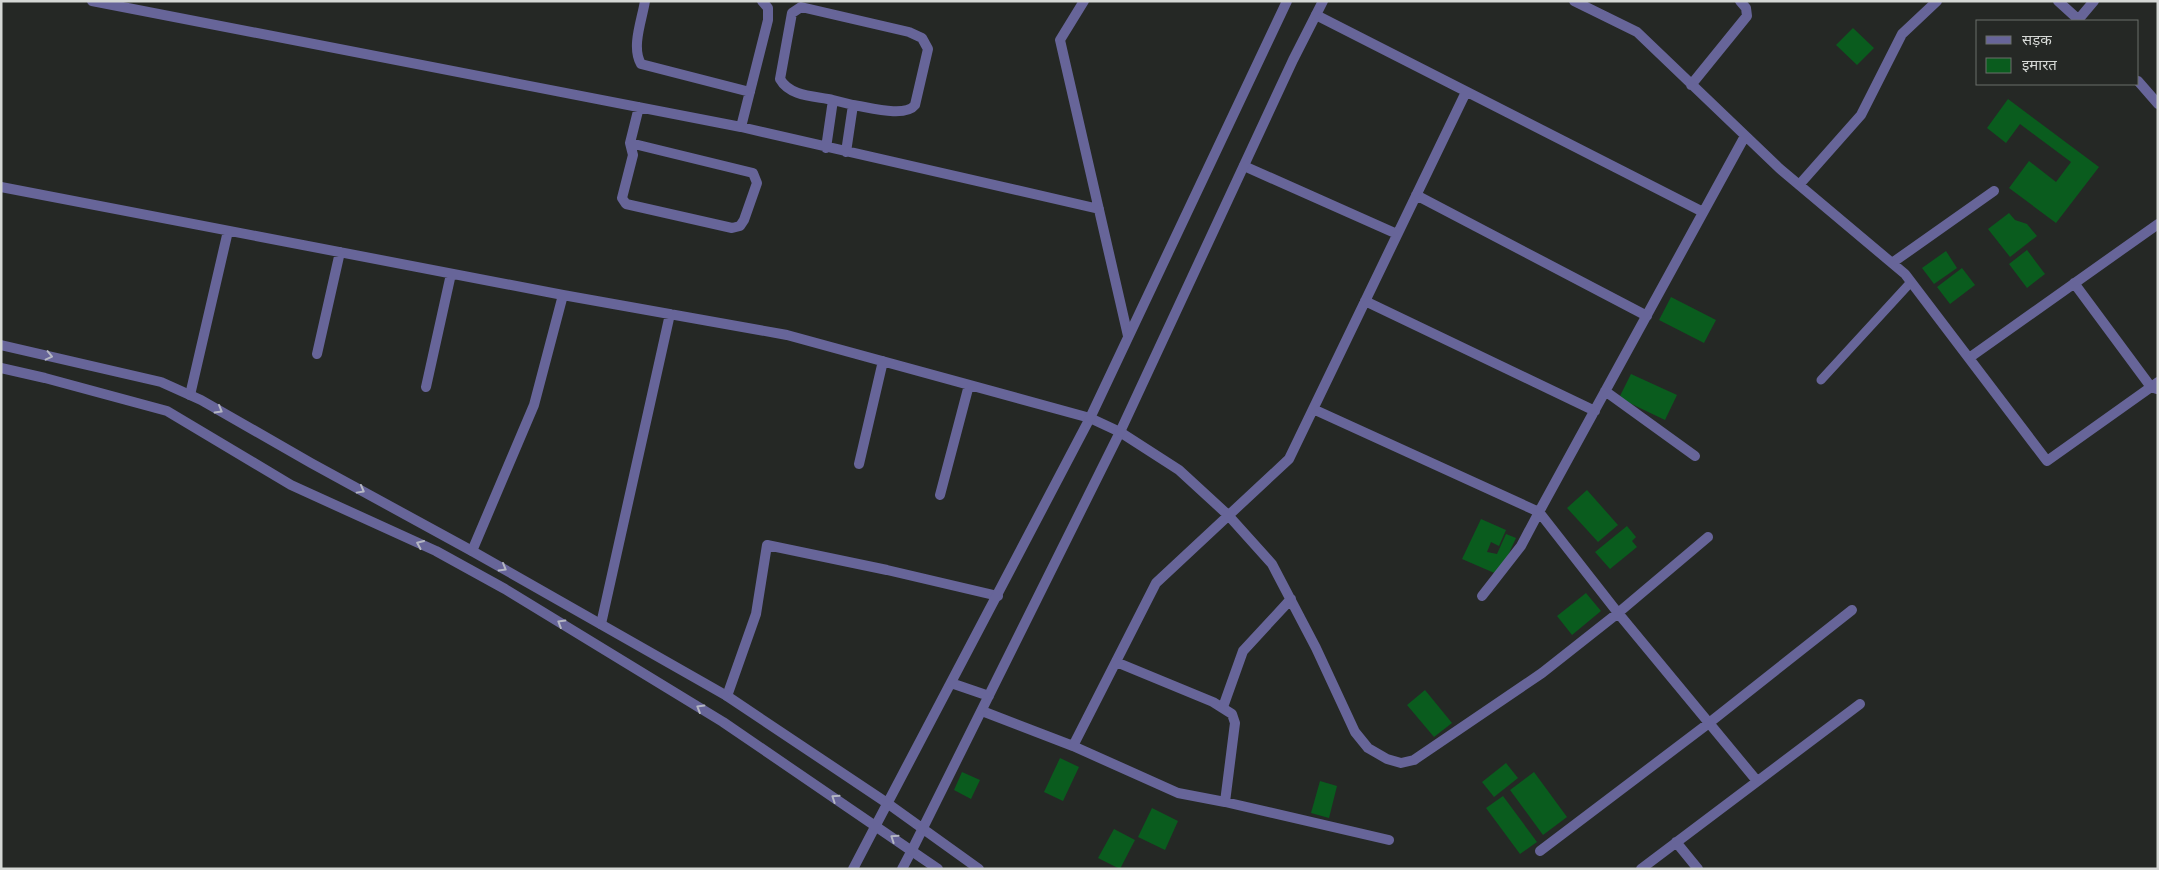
<svg xmlns="http://www.w3.org/2000/svg" width="2159" height="870" viewBox="0 0 2159 870" font-family="'Fira Sans','Noto Sans Devanagari',sans-serif">
<style>
.building{fill:#0a5c1e}
.lines{fill:none;stroke-linecap:round;stroke-linejoin:round}
.service{stroke:#676599;stroke-width:9}
.minor{stroke:#676599;stroke-width:10}
.tertiary{stroke:#676599;stroke-width:10}
.oneway{stroke:#b4b6c3}
</style>
<rect width="100%" height="100%" fill="#252825"/>
<path class="building" d="M1853,28l21,20 -17,17 -21,-20z
M2008,99l91,68 -43,56 -47,-35 20,-27 27,21 15,-20 -51,-38 -14,19 -19,-15z
M2009,213l6,7 12,4 10,12 -27,21 -22,-28z
M2027,250l18,24 -18,14 -18,-24z
M1946,251l11,17 -23,16 -12,-16z
M1962,268l13,17 -25,19 -13,-17z
M1671,297l45,23 -12,23 -45,-23z
M1631,374l46,21 -12,25 -46,-22z
M1587,490l31,35 -20,17 -31,-34z
M1481,519l25,11 -7,16 -8,-4 -4,10 10,2 9,-20 10,4 -17,37 -37,-16z
M1627,526l9,11 -4,4 5,6 -27,22 -15,-17z
M1586,593l15,18 -29,24 -15,-19z
M1425,690l27,33 -18,14 -27,-32z
M1060,758l19,9 -16,34 -19,-9z
M1506,763l12,15 -24,19 -12,-15z
M962,772l18,8 -9,19 -17,-9z
M1534,772l33,45 -24,18 -33,-45z
M1320,781l17,5 -8,32 -18,-5z
M1503,796l34,46 -17,12 -34,-46z
M1152,808l26,13 -13,29 -27,-13z
M1114,829l21,11 -15,29 -22,-11z"/>
<g class="lines">
<path class="service" d="M1821,380l90,-98"/>
<path class="minor" d="M92,1l649,126 358,82
M645,1c-3,19 -14,46 -4,63l109,28
M1084,1l-24,39 68,296
M1574,1l63,31 142,136 126,106 142,187 111,-79
M2058,1l22,20
M1316,15l387,197
M2078,20l16,-19
M2138,81l20,23
M1691,85l56,-69 -1,-8 -6,-7
M833,100l20,5
M741,127l27,-107v-12l-6,-7
M1745,136l-206,376 79,101 139,168
M630,143l123,30 4,10 -13,37 -4,6 -8,2 -106,-24 -4,-6 11,-43 -3,-12 9,-36
M826,148l7,-48c-17,-4 -43,-3 -53,-21l12,-66 9,-6 108,25 13,6 6,11 -13,56c-10,13 -47,2 -62,0l-7,47
M1244,166l153,68
M1799,185l62,-70 41,-81 35,-33
M1,187l562,108 224,40 303,83 30,14 59,38 49,45 44,49 44,84 39,84 13,16 19,11 14,4 13,-3 128,-87 76,-60 90,-76
M1416,195l231,121
M1892,263l102,-72
M2074,283l77,104 6,2
M1365,301l230,110
M317,354l23,-102
M1969,358l189,-134
M426,387l25,-113
M1605,391l90,65
M190,395l38,-164
M1313,409l226,103 -18,34 -39,50
M859,464l24,-103
M940,495l29,-110
M472,551l62,-146 29,-110
M601,624l69,-310
M1116,662l97,40 19,12 3,9 -10,79
M727,696l29,-82 11,-69 120,25 111,26
M1223,707l20,-56 48,-52
M982,711l91,35 105,47 47,9 164,38
M1073,746l83,-163 133,-124 177,-367
M1676,842l22,27
M1540,851l169,-128 143,-113
M853,869l23,-44
M902,869l10,-19
M1641,869l219,-165"/>
<path class="tertiary" d="M1,345l160,37 40,18 110,63 161,88 255,145 160,107 92,66
M1,368l44,10 122,33 124,74 145,66 69,38 218,133 215,147
M951,683l38,13
M876,825l214,-407 197,-417
M912,850l208,-418 173,-372 30,-59"/>
</g>
<defs><path id="oneway-chevron" d="M-2-3.5L2.5 0L-2 3.5" fill="none" stroke-width="1.6" stroke-linecap="round" stroke-linejoin="round" transform="scale(1.25)"/></defs>
<g class="oneway">
<use href="#oneway-chevron" transform="translate(49 356) rotate(13)"/>
<use href="#oneway-chevron" transform="translate(219 410) rotate(30)"/>
<use href="#oneway-chevron" transform="translate(361 490) rotate(29)"/>
<use href="#oneway-chevron" transform="translate(420 544) rotate(-156)"/>
<use href="#oneway-chevron" transform="translate(503 568) rotate(30)"/>
<use href="#oneway-chevron" transform="translate(561 623) rotate(-149)"/>
<use href="#oneway-chevron" transform="translate(700 708) rotate(-149)"/>
<use href="#oneway-chevron" transform="translate(835 798) rotate(-146)"/>
<use href="#oneway-chevron" transform="translate(894 838) rotate(-146)"/>
</g>
<rect width="2159" height="870" fill="none" stroke="#d5d8d5" stroke-width="5"/>
<rect x="1976" y="20" width="162" height="65" fill="#252825" stroke="#6b6e6b"/>
<rect x="1986" y="36" width="25" height="8" fill="#676599" stroke="#6b6e6b"/>
<text x="2022" y="45" font-size="15" fill="#d5d8d5">सड़क</text>
<rect x="1986" y="58" width="25" height="15" fill="#0a5c1e" stroke="#6b6e6b"/>
<text x="2022" y="70" font-size="15" fill="#d5d8d5">इमारत</text>
</svg>
